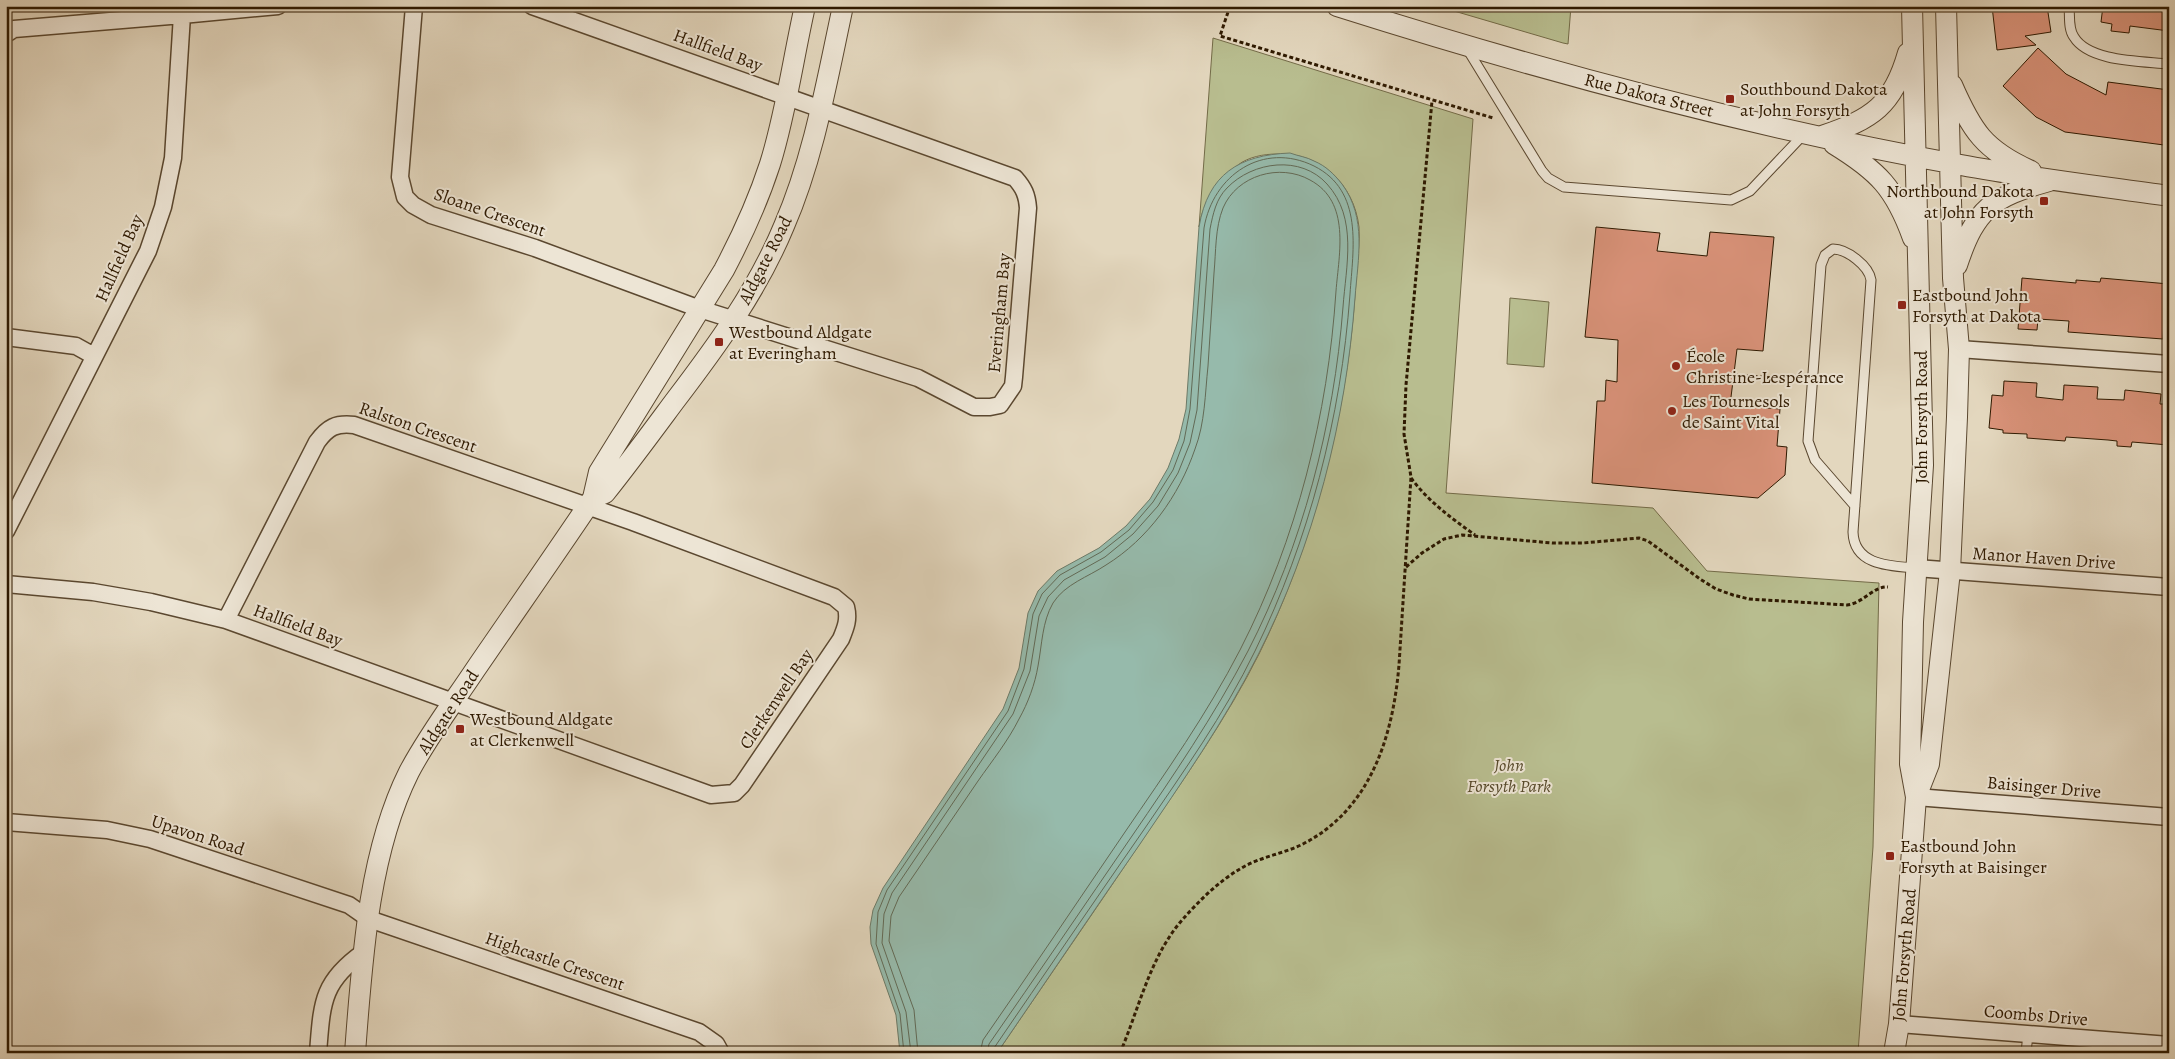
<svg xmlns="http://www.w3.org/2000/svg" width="2175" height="1059" viewBox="0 0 2175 1059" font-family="Alegreya,serif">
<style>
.green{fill:#b8bd8f;stroke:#736b48}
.water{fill:#96baab;stroke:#6c7a67}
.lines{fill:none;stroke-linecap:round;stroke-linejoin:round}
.shore{stroke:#626a56;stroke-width:1}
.building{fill:#d99279;stroke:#2e1900}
.service-casing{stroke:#5b4830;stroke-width:11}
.minor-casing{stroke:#5b4830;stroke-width:19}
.tertiary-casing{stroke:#5b4830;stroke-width:22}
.path{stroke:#2e1900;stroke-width:3;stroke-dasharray:4 2.5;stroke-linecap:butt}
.service{stroke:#ede5d5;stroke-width:9}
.minor{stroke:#ede5d5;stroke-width:16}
.tertiary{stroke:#ede5d5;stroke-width:20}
.poi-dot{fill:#8f2418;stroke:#ede5d5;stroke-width:2}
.labels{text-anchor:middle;stroke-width:4;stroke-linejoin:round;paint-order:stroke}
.street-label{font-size:18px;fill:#2e1900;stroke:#ede5d5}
.poi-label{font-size:18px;fill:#2e1900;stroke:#ede5d5;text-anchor:start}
.park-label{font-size:18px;font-style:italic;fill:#574a2b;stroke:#ede5d5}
</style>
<rect width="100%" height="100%" fill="#e3d7be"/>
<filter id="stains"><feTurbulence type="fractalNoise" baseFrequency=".004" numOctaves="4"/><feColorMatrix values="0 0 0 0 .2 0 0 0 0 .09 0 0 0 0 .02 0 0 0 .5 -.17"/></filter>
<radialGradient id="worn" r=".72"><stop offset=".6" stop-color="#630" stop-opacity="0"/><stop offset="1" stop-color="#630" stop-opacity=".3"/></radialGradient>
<path class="green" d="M1437,6h134l-3,38 -5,-1z
M1213,38l260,81 -27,374 207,15 54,63 172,12 -6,264 -15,206h-861c49,-72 99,-144 148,-217 40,-59 82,-118 114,-182 46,-93 76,-197 90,-300 4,-29 6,-57 8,-87 1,-13 3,-27 2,-40 -5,-43 -39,-75 -82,-73 -13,0 -29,3 -39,11 -6,4 -11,12 -15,17 -14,15 -21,25 -24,45z
M1510,298l39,4 -5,65 -37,-3z"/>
<path class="water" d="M1290,153c8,3 17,4 24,8 12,5 20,13 28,23 25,34 16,74 13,114 -9,123 -41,247 -97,357 -34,67 -76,127 -118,189 -48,69 -95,139 -143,209h-97l-4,-38 -25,-71 -1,-17 3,-17 10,-22 120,-179 16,-41 9,-55 10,-22 19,-20 42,-23 27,-22 24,-27 18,-31 11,-29 7,-30 13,-182c9,-53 40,-72 91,-74z"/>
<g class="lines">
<path class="shore" d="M904,1053l-4,-39 -24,-70 2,-32 9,-22 121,-179 16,-42 9,-55 9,-20 18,-19 41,-23 28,-22 24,-28 20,-32 11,-29 6,-32 14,-181c9,-53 59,-87 110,-62 50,25 39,83 36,128 -9,124 -41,246 -95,357 -31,64 -72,121 -112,180 -50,72 -99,144 -149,217l-1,5
M911,1053l-5,-41 -24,-69 2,-29 8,-21 121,-179 17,-43 9,-55 9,-19 16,-17 41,-23 28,-23 25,-28 20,-33 12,-30 7,-33 13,-181c3,-15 6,-30 17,-41 26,-27 74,-33 100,-4 31,34 19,82 16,123 -9,118 -41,239 -95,344 -34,65 -75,125 -116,185 -48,70 -95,139 -143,208l-2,9
M918,1053l-4,-43 -25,-69 2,-25 8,-19c26,-39 53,-77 79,-116 14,-20 30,-40 41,-62 9,-16 16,-35 19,-53 4,-21 4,-44 15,-63 12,-19 35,-26 53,-38 42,-26 73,-69 89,-116 10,-26 10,-55 13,-83 2,-31 4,-62 6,-93 2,-21 1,-45 9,-65 14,-33 57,-45 87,-28 41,22 29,73 26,111 -8,123 -39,248 -96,359 -33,64 -74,122 -115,182 -47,69 -94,139 -142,208l-3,13"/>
</g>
<path class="building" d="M1992,6h55l4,26 -26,4 11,9 -39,5z
M2103,6h66v25l-39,-5 -1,7 -18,-2 1,-7 -11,-2z
M2038,48l28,26 40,21 2,-13 61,8v52l-4,-1 -1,4 -99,-13 -29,-15 -33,-31z
M1596,227l64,6 -3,18 50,5 3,-24 64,5 -11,114 -26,-2 -7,56 50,4 -3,37 10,1 -2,28 -27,23 -166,-15 5,-82h8l1,-21 11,2 1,-42 -33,-3z
M2022,278l54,5v-3l24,2 1,-4 68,6v40l-5,-1 -1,16 -95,-7 1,-11 -31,-2 -1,11 -19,-1z
M2004,381l33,2 -1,14 27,3 1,-15 34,2 -1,12 27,1 1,-10 36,4 -1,10h9v41l-37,-3 -1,5 -14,-1v-5l-9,-1 -42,-3 -1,4 -38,-3v-4l-24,-1v-3l-14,-2 3,-33 11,1z"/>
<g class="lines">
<defs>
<path id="service" d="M2069,6c1,10 -1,23 5,31 15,25 68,24 95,27
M1466,47l76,124 6,7 16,9 167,13 19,-9 53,-56
M1855,506l-40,-46 -7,-19 13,-176 4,-10 8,-6c14,0 36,17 38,31l-18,252c1,34 38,34 63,36
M2026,1053l2,-19"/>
<path id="minor" d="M414,6l-14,171 5,20 8,8 18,10 104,33 165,61 218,69 56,29h16l10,-2 13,-19 1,-9 14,-169c-1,-13 -4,-20 -13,-30l-483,-172
M6,34l8,-5 168,-14
M6,337l70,9 18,10
M1959,349l210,15
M6,531l142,-280 15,-44 10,-49 9,-143 96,-9
M1916,568l253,19
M6,584l87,8 58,10 75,18 485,175 23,-2 8,-8 99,-146c5,-12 8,-20 5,-32l-12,-10 -201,-75 -279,-97c-18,-2 -26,2 -37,17l-91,178
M1916,797l253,20
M6,822l101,8 43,9 199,66 20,14 330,113 17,12 5,9
M1899,1024l270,21
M318,1053c4,-49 3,-71 46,-101"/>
<path id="tertiary" d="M1337,6c205,65 413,121 624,159 69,13 138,21 208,31
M1952,85c20,46 32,65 79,86
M1822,136c50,-17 71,-30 86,-83
M1834,144c44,27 61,44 79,94
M1957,265c19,-57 35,-68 92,-84
M593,498l12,-5c24,-30 46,-60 69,-91 42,-55 83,-111 110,-176 30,-69 43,-146 59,-220
M1916,797l13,-33 21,-193 7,-154 2,-68 -6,-71 -7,-272
M355,1053c7,-91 13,-199 54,-281 19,-36 44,-69 66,-102 39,-57 79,-114 118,-172l6,-26 125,-202c18,-34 34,-69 46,-106 16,-51 23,-105 35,-158
M1894,1053l5,-29 17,-227 -6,-33 3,-142 10,-157 -11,-459"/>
</defs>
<use href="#service" class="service-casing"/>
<use href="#minor" class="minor-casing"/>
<use href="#tertiary" class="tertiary-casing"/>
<path class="path" d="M1230,6l-10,30 273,82
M1734,375l68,5
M1411,478c17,23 40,40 64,57
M1406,567l16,-14 22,-14 18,-4 90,8h31l56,-5 9,3 52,38 16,10 17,6 16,4 98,6c17,-2 26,-19 41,-18
M1120,1053c19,-44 30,-97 63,-134 16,-18 36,-38 57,-50 19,-12 43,-15 63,-25 68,-35 90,-108 96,-179l12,-188 -7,-43 2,-49 26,-284"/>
<use href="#service" class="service"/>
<use href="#minor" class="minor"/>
<use href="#tertiary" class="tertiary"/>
</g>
<g class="poi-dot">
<rect x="1725" y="94" width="10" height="10" rx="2.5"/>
<rect x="2039" y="196" width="10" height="10" rx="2.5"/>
<rect x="1897" y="300" width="10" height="10" rx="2.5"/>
<rect x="714" y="337" width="10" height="10" rx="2.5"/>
<circle cx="1676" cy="366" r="5"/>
<circle cx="1672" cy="411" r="5"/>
<rect x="455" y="724" width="10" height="10" rx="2.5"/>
<rect x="1885" y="851" width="10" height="10" rx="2.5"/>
</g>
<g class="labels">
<g class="street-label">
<text transform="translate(718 50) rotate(20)" y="6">Hallfield Bay</text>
<text transform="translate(1649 95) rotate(14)" y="6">Rue Dakota Street</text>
<text transform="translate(490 212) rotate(19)" y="6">Sloane Crescent</text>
<text transform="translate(119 258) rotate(-66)" y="6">Hallfield Bay</text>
<text transform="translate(765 260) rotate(-63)" y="6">Aldgate Road</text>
<text transform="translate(999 313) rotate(-85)" y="6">Everingham Bay</text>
<text transform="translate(1921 417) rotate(-90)" y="6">John Forsyth Road</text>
<text transform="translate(418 427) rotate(19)" y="6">Ralston Crescent</text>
<text transform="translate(2044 558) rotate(4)" y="6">Manor Haven Drive</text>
<text transform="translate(298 625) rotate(20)" y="6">Hallfield Bay</text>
<text transform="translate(776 699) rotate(-56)" y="6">Clerkenwell Bay</text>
<text transform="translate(448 712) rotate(-57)" y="6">Aldgate Road</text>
<text transform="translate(2044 787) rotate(5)" y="6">Baisinger Drive</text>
<text transform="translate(198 835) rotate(18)" y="6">Upavon Road</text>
<text transform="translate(1904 955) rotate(-85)" y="6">John Forsyth Road</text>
<text transform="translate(555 961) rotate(19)" y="6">Highcastle Crescent</text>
<text transform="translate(2036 1015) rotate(5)" y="6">Coombs Drive</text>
</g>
<g class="poi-label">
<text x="1740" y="95">Southbound Dakota<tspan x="1740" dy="21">at John Forsyth</tspan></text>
<text x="2034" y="197" text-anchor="end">Northbound Dakota<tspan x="2034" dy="21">at John Forsyth</tspan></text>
<text x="1912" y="301">Eastbound John<tspan x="1912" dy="21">Forsyth at Dakota</tspan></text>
<text x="729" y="338">Westbound Aldgate<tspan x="729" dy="21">at Everingham</tspan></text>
<text x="1686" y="362">École<tspan x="1686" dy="21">Christine-Lespérance</tspan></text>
<text x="1682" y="407">Les Tournesols<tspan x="1682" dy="21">de Saint Vital</tspan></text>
<text x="470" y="725">Westbound Aldgate<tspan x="470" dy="21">at Clerkenwell</tspan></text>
<text x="1900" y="852">Eastbound John<tspan x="1900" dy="21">Forsyth at Baisinger</tspan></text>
</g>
<g class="park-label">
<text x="1509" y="771">John<tspan x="1509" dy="21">Forsyth Park</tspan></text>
</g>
</g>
<rect width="2175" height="1059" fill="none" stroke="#e3d7be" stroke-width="25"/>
<rect x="8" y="8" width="2160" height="1044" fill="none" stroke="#2e1900" stroke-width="2.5"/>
<rect x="12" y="12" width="2150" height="1034" fill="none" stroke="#2e1900"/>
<rect width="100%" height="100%" filter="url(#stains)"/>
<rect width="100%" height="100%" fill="url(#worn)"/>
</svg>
